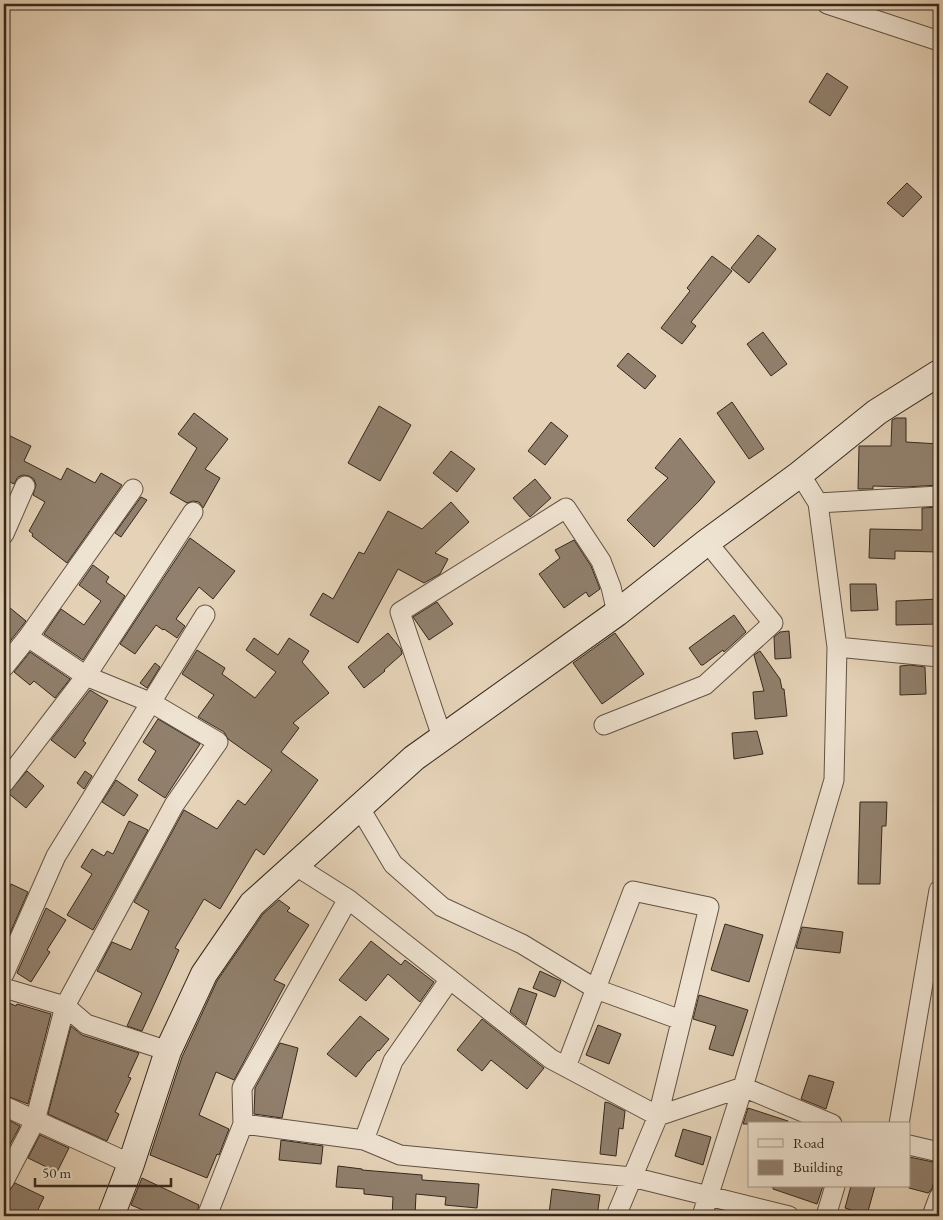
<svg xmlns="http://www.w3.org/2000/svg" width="943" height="1220" viewBox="0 0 943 1220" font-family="'EB Garamond',serif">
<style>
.building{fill:#91806d;stroke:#35281d}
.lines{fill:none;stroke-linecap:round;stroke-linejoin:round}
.minor-casing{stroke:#615244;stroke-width:21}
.secondary-casing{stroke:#35281d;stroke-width:28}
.minor{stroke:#eee2d0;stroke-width:19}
.secondary{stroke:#eee2d0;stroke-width:26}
</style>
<rect width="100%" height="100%" fill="#e5d2b7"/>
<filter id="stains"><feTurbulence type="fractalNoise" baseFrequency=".004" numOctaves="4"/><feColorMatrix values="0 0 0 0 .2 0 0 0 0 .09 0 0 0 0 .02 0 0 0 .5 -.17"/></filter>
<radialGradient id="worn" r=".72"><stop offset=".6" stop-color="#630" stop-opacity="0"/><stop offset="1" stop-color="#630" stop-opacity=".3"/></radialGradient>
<path class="building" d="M827,73l21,14 -18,29 -21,-14z
M907,183l15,14 -19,20 -16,-14z
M758,235l18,14 -27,34 -18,-15z
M712,256l20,15 -41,51 5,4 -14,18 -21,-16 29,-37 -3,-3z
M763,332l24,32 -16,12 -24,-32z
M628,353l28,23 -11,13 -28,-23z
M732,402l32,47 -15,10 -32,-46z
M379,406l32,19 -31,56 -32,-18z
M194,413l34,26 -23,30 15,9 -17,30 -4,-6 -6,-1 -6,2 -17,-10 27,-45 -19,-14z
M896,418h10v24l33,2v41l-33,2 -33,-1v3h-15l1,-43h32l1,-26z
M551,422l17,14 -23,29 -17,-14z
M4,433l27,13 -7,15 37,19 6,-12 28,15 6,-10 21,12 -55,78 -35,-27 1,-2 -4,-3 16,-29 -12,-7 3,-10 -2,-6 -5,-3 -6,-1 -5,2 -4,7 -10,-5z
M680,438l35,44 -15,18 -46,47 -27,-27 41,-42 -13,-10z
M451,451l24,18 -18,23 -24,-19z
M535,479l16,19 -21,19 -17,-19z
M141,497l6,3 -26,37 -6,-4z
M451,502l18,20 -34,31 13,6 -8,15 -16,9 -26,-14 -40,74 -48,-28 13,-22 10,6 26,-47 5,2 24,-43 34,18z
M939,507v45l-44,-1v8l-26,-1 1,-29 52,1v-22z
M190,538l45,33 -22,28 -14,-12 -23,32 9,7 -8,12 -13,-9 -1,1 -7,-5 -21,29 -15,-10z
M574,540l17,26 9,23 -11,8 -3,-5 -22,16 -25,-34 21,-16 -5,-8z
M93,565l16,12 -3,5 19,14 -42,64 -39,-26 17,-25 23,16 17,-24 -22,-16z
M850,584h26l2,26 -27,1z
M939,599v25l-43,1v-24z
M437,602l16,22 -24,16 -16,-23z
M4,603l22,18 -22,28z
M734,615l12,17 -22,20 -1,-2 -20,15h-2l-12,-17z
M789,631l2,27 -16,1 -1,-22 6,-5z
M388,633l13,16 1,5 -18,16 1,1 -21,17 -16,-21z
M615,633l29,41 -42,30 -29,-41z
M254,638l24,17 11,-17 20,13 -7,11 27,31 -36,30 6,5 -18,24 37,28 -54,75 -8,-6 -36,60 -16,-10 -29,49 4,2 -37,81 -15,-5 15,-33 -45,-22 15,-29 19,8 18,-39 -15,-9 50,-92 33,19 21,-29 7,5 27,-35 -44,-31 -4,-7 -26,-15 16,-22 -32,-21 15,-24 28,18 -3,6 33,24 21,-26 -30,-22z
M760,651l20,28 2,10h2l3,27 -32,3 -2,-27 11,-1 -10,-36z
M30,652l40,27 -15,19 -21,-17 -4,4 -16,-13z
M155,663l5,4 -13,21 -7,-5z
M910,665l15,2 1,27 -26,1v-29z
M90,690l18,11 -25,40 3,2 -11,15 -24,-18z
M158,719l42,25 -35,54 -27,-18 18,-29 -13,-9z
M757,731l6,23 -29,5 -2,-26z
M27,771l17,15 -18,22 -18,-15z
M85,771l7,5 -8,13 -7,-6z
M116,780l22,15 -14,21 -22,-14z
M860,802h27l-1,24h-4l-2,58h-22z
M129,821l19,9 -55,100 -26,-15 25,-41 -11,-7 11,-18 12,7 3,-5 6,3z
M11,884l17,8 -24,55v-48z
M279,900l11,8 -3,3 22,14 -35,55 11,5 -51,95 -18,-8 -17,43 30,14 -10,26 -2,-1 -10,24 -57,-23 32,-98 35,-76 46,-67z
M46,908l20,12 -19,30 3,2 -19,30 -14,-9z
M725,924l38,11 -14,47 -38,-12z
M802,927l41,5 -3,21 -44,-5z
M371,941l30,24 4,-5 29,22 -14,20 -32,-28 -22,27 -27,-21z
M540,971l21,10 -6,16 -22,-9z
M519,988l18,6 -11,31 -16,-13z
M699,995l49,15 -15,46 -24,-7 7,-23 -23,-7z
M4,1001l12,5 1,-2 34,10 -23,90 -24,-9z
M360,1016l29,23 -10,12 -1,-1 -9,11h-1l-12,16 -29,-23z
M482,1019l62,49 -17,21 -36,-29 -9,11 -25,-21z
M598,1025l23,9 -12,30 -23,-9z
M71,1026l11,9 57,18 -11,24 3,1 -16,34 4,2 -12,27 -59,-27z
M280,1043l18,5 -16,70 -28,-4 1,-26z
M809,1075l25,7 -8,27 -25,-10z
M605,1102l4,1 16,8 -2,18 -4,-1 -3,28 -16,-2z
M748,1108l40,13v3h-45z
M4,1118l16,8 -12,22 -4,-2z
M683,1129l28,8 -8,28 -28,-9z
M40,1135l29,13 -12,24 -29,-14z
M281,1140l42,6 -2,18 -42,-4z
M909,1157l29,6 -6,26 -4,4 -19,-5z
M338,1166l24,3v1l60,5v5l57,4 -2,24 -32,-3 1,-8 -30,-3 -1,22h-23l1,-19 -29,-3v-5l-28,-2z
M142,1178l57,27 -3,11h-39l-26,-11z
M15,1183l29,14 -9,19h-31v-24l6,-2z
M773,1186h50l-6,18 -44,-15z
M851,1186h24l-8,29 -22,-7z
M552,1189l48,6 -3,21h-28l-20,-2z"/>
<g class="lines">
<defs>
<path id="minor" d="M827,4l112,37
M818,503l121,-7
M4,534l21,-48
M837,647l102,10
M4,667l24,-30 105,-148
M604,725l101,-40 68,-62 -66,-81
M442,737l-42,-125 166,-104 35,53 10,26 6,26
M4,783l82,-107 107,-164
M357,808l4,2 32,54 49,43 80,37 74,45 85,31
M296,866l52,33 203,160 107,57 -42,100
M4,974l52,-118 149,-241
M4,988l61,18 21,18 82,27
M566,1067l67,-176 76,16 -51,209
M4,1106l127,58
M658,1116l85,-29 89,37
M243,1124l121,16 36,15 232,22 157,39
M899,1124l40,-234
M364,1140l29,-79 57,-82
M909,1145l30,7
M4,1181l31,-60 30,-115 109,-201 44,-63 -66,-39 -66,-27 -58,-39
M207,1216l36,-92 -1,-36 106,-189
M702,1216l41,-129 91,-307 3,-133 -19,-144 -18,-29
M826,1216l9,-30
M932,1216l7,-19"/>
<path id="secondary" d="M111,1216l20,-52 37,-113 36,-77 48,-70 162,-146 203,-145 90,-71 93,-68 77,-62 62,-39"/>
</defs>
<use href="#minor" class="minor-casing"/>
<use href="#secondary" class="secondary-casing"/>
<use href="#minor" class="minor"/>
<use href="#secondary" class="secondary"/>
</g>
<rect width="943" height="1220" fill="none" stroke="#e5d2b7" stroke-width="20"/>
<rect x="5" y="5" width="933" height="1210" fill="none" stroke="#35281d" stroke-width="2.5"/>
<rect x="10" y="10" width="923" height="1200" fill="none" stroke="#35281d"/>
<rect x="748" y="1122" width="162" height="65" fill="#eee2d0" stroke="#a49888"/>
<rect x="758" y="1139" width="25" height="8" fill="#eee2d0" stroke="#a49888"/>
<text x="793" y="1148" font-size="15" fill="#35281d">Road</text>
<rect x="758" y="1160" width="25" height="15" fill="#91806d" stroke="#a49888"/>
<text x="793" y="1172" font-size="15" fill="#35281d">Building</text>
<path d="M35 1178v8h136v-8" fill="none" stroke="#35281d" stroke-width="2.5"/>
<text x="42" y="1178" font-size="15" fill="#35281d" stroke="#eee2d0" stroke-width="4" paint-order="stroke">50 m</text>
<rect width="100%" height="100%" filter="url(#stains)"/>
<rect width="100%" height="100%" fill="url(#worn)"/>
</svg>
